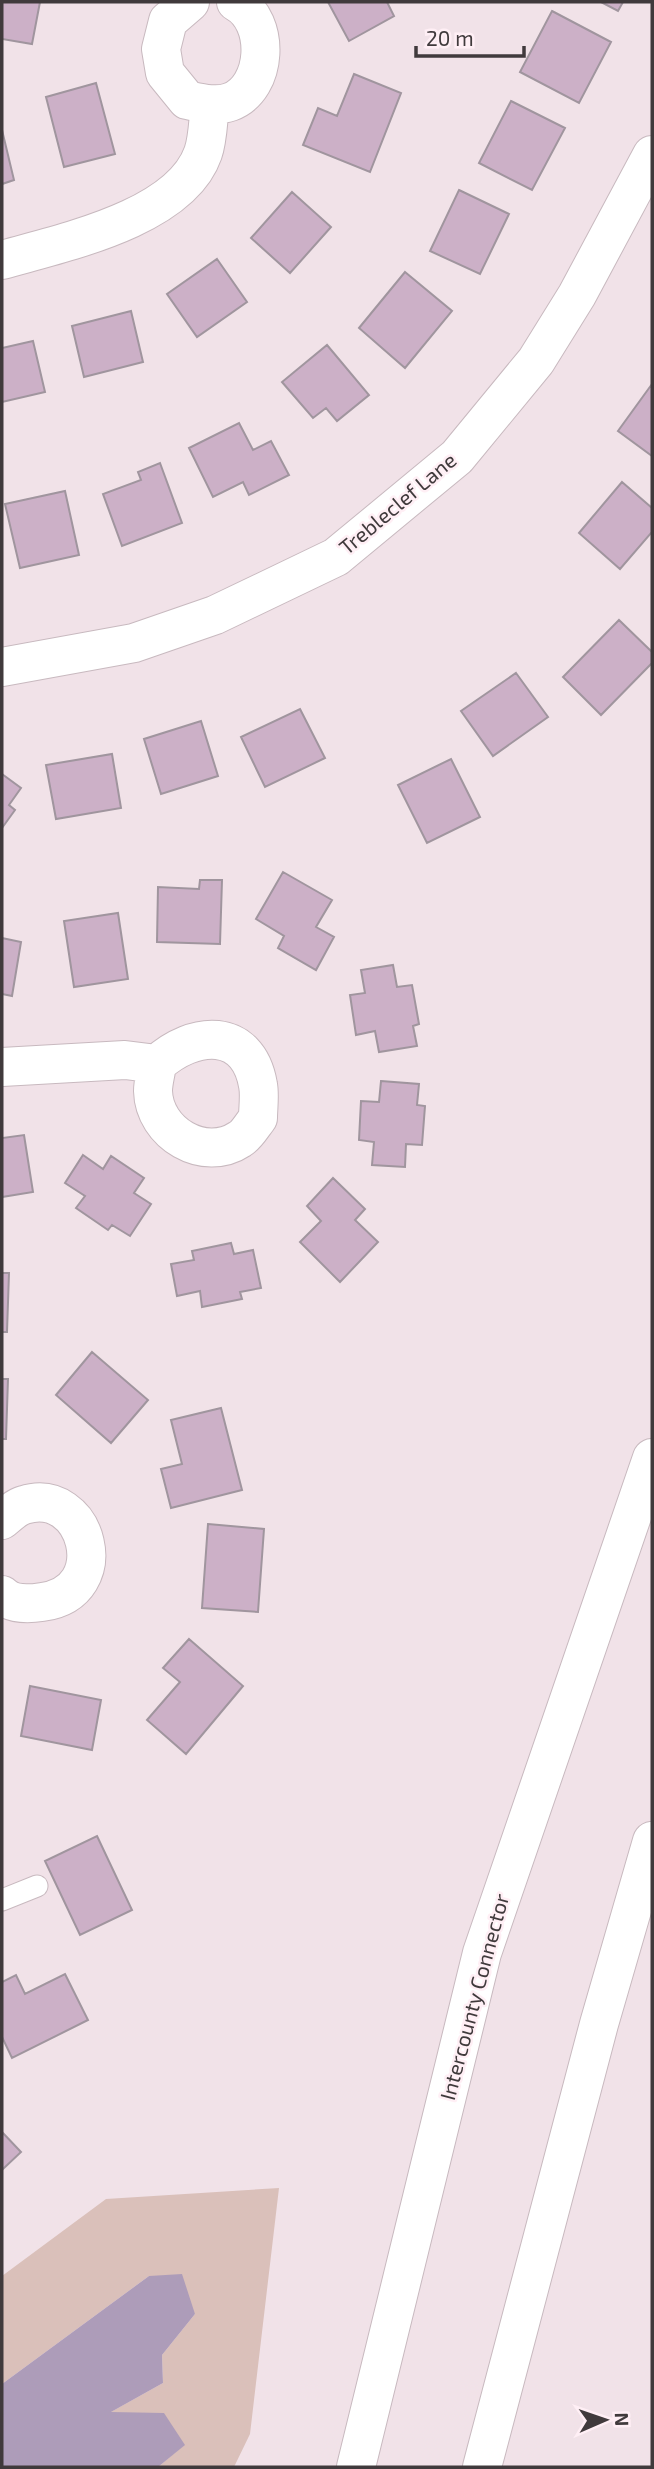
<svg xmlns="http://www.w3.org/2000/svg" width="654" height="2469" viewBox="0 0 654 2469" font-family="'Exo 2',sans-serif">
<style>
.green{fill:#dac0ba}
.water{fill:#ad9cb9}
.building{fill:#ccb0c7;stroke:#a0959e;stroke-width:2}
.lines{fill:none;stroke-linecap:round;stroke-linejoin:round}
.lane-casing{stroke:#c8b9bf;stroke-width:23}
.street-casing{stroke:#c8b9bf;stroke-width:40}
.highway-casing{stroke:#c8b9bf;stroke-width:40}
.lane{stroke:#fff;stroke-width:21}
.street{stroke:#fff;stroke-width:38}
.highway{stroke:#fff;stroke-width:38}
.labels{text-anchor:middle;stroke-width:5;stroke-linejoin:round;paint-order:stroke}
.street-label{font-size:21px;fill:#403a3c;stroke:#ffeff5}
</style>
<rect width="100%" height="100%" fill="#f1e2e8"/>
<path class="green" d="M279,2188l-29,246 -16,33h-76l26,-22 -75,-32 54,-30 -1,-28 33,-41 -46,-38 -147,108v-108l104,-77z"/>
<path class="water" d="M182,2274l13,40 -33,41 1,28 -52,29 53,1 21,32 -27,22h-156v-83l147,-108z"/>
<path class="building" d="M2,2h38l-8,42 -30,-5z
M328,2h59l7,14 -45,25z
M601,2h22l-5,9z
M552,11l59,31 -32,61 -59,-31z
M354,74l47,19 -31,79 -67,-27 15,-37 19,8z
M96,83l19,71 -51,13 -18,-70z
M511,101l54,27 -33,62 -53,-27z
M2,130l12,50 -12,4z
M459,190l50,24 -29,60 -50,-23z
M292,192l39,35 -41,46 -39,-35z
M217,259l30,43 -50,35 -30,-43z
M405,272l47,39 -47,57 -46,-40z
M131,311l12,51 -59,15 -12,-51z
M33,341l12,51 -43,10v-54z
M327,345l42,50 -32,26 -11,-13 -13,10 -31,-36z
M652,384v72l-34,-25z
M239,423l14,27 18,-9 18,34 -40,20 -6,-13 -30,15 -24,-49z
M160,463l22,60 -60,23 -19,-52 38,-14 -3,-8z
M622,482l30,26v24l-32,37 -41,-36z
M65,491l14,64 -59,13 -15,-64z
M619,620l33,32v11l-51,52 -38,-38z
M516,673l32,44 -55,39 -32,-45z
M300,709l25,49 -60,29 -24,-50z
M201,721l17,55 -57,18 -17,-55z
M112,754l9,54 -65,11 -10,-54z
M451,759l29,58 -53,26 -29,-58z
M2,774l19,14 -12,17 6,5 -13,18z
M283,872l49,28 -16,27 18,10 -18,33 -38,-22 6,-12 -28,-17z
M200,880h22l-2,64 -63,-2 1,-55 41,2z
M118,913l10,66 -54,8 -10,-66z
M2,938l19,4 -9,54 -10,-2z
M393,965l4,22 15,-2 7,39 -6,2 4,20 -38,6 -4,-21 -19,4 -6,-40 15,-2 -4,-23z
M381,1081l38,3 -2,21 8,1 -3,39 -16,-1 -1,23 -33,-2 2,-23 -15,-2 2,-39 18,1z
M24,1135l9,57 -31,5v-59z
M83,1155l20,14 8,-13 33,22 -10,15 17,11 -21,32 -18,-11 -4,5 -32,-22 9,-12 -20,-13z
M333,1178l32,31 -10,11 23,22 -38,40 -40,-40 21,-21 -14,-15z
M231,1243l3,11 19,-4 8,38 -21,4 2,7 -40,8 -2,-16 -23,5 -6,-32 23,-4 -2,-9z
M2,1273h7l-2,59h-5z
M92,1352l56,48 -37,43 -55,-48z
M2,1379h6l-2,60h-4z
M221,1408l21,82 -71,18 -10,-39 21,-5 -11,-44z
M208,1524l56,5 -6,83 -56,-4z
M189,1639l54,47 -57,68 -39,-34 33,-38 -17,-14z
M30,1686l71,14 -9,50 -71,-14z
M97,1836l35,74 -52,25 -35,-74z
M65,1974l23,46 -76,38 -10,-21v-55l14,-7 9,19z
M2,2132l19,20 -19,18z"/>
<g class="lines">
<defs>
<path id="lane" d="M2,1900l35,-14"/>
<path id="street" d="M190,2l-22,19 -7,28 4,24 22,27c14,3 29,7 43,2 38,-14 41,-81 6,-100
M2,260c59,-17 178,-41 201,-107 5,-14 5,-33 7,-48
M2,667l132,-24 81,-28 121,-58 121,-100 79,-96 41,-66 75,-140
M2,1067l123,-7 32,4c36,-33 91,-38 101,21 2,10 0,23 0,33 -5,6 -11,17 -18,21 -36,24 -86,-6 -87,-48 0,-9 3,-18 4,-27
M2,1520c6,-5 14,-13 22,-15 63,-20 93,87 18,97 -13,2 -30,3 -40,-7"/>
<path id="highway" d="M356,2467l126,-514 170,-495
M482,2467l117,-443 53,-183"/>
</defs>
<use href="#lane" class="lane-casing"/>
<use href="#street" class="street-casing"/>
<use href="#highway" class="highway-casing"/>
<use href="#lane" class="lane"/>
<use href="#street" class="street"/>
<use href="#highway" class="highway"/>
</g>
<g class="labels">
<g class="street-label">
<text transform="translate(398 504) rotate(-40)" y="7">Trebleclef Lane</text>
<text transform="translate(475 1997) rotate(-75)" y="7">Intercounty Connector</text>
</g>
</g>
<rect width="654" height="2469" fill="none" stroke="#403a3c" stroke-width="7"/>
<g transform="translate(605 2420) rotate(88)" stroke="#ffeff5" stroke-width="5" paint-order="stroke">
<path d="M0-5L12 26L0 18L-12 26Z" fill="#403a3c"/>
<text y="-10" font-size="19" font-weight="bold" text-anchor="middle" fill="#403a3c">N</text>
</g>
<path d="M416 46v10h108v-10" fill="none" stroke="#403a3c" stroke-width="3.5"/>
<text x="426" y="46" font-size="21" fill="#403a3c" stroke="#ffeff5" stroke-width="5" paint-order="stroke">20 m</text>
</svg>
